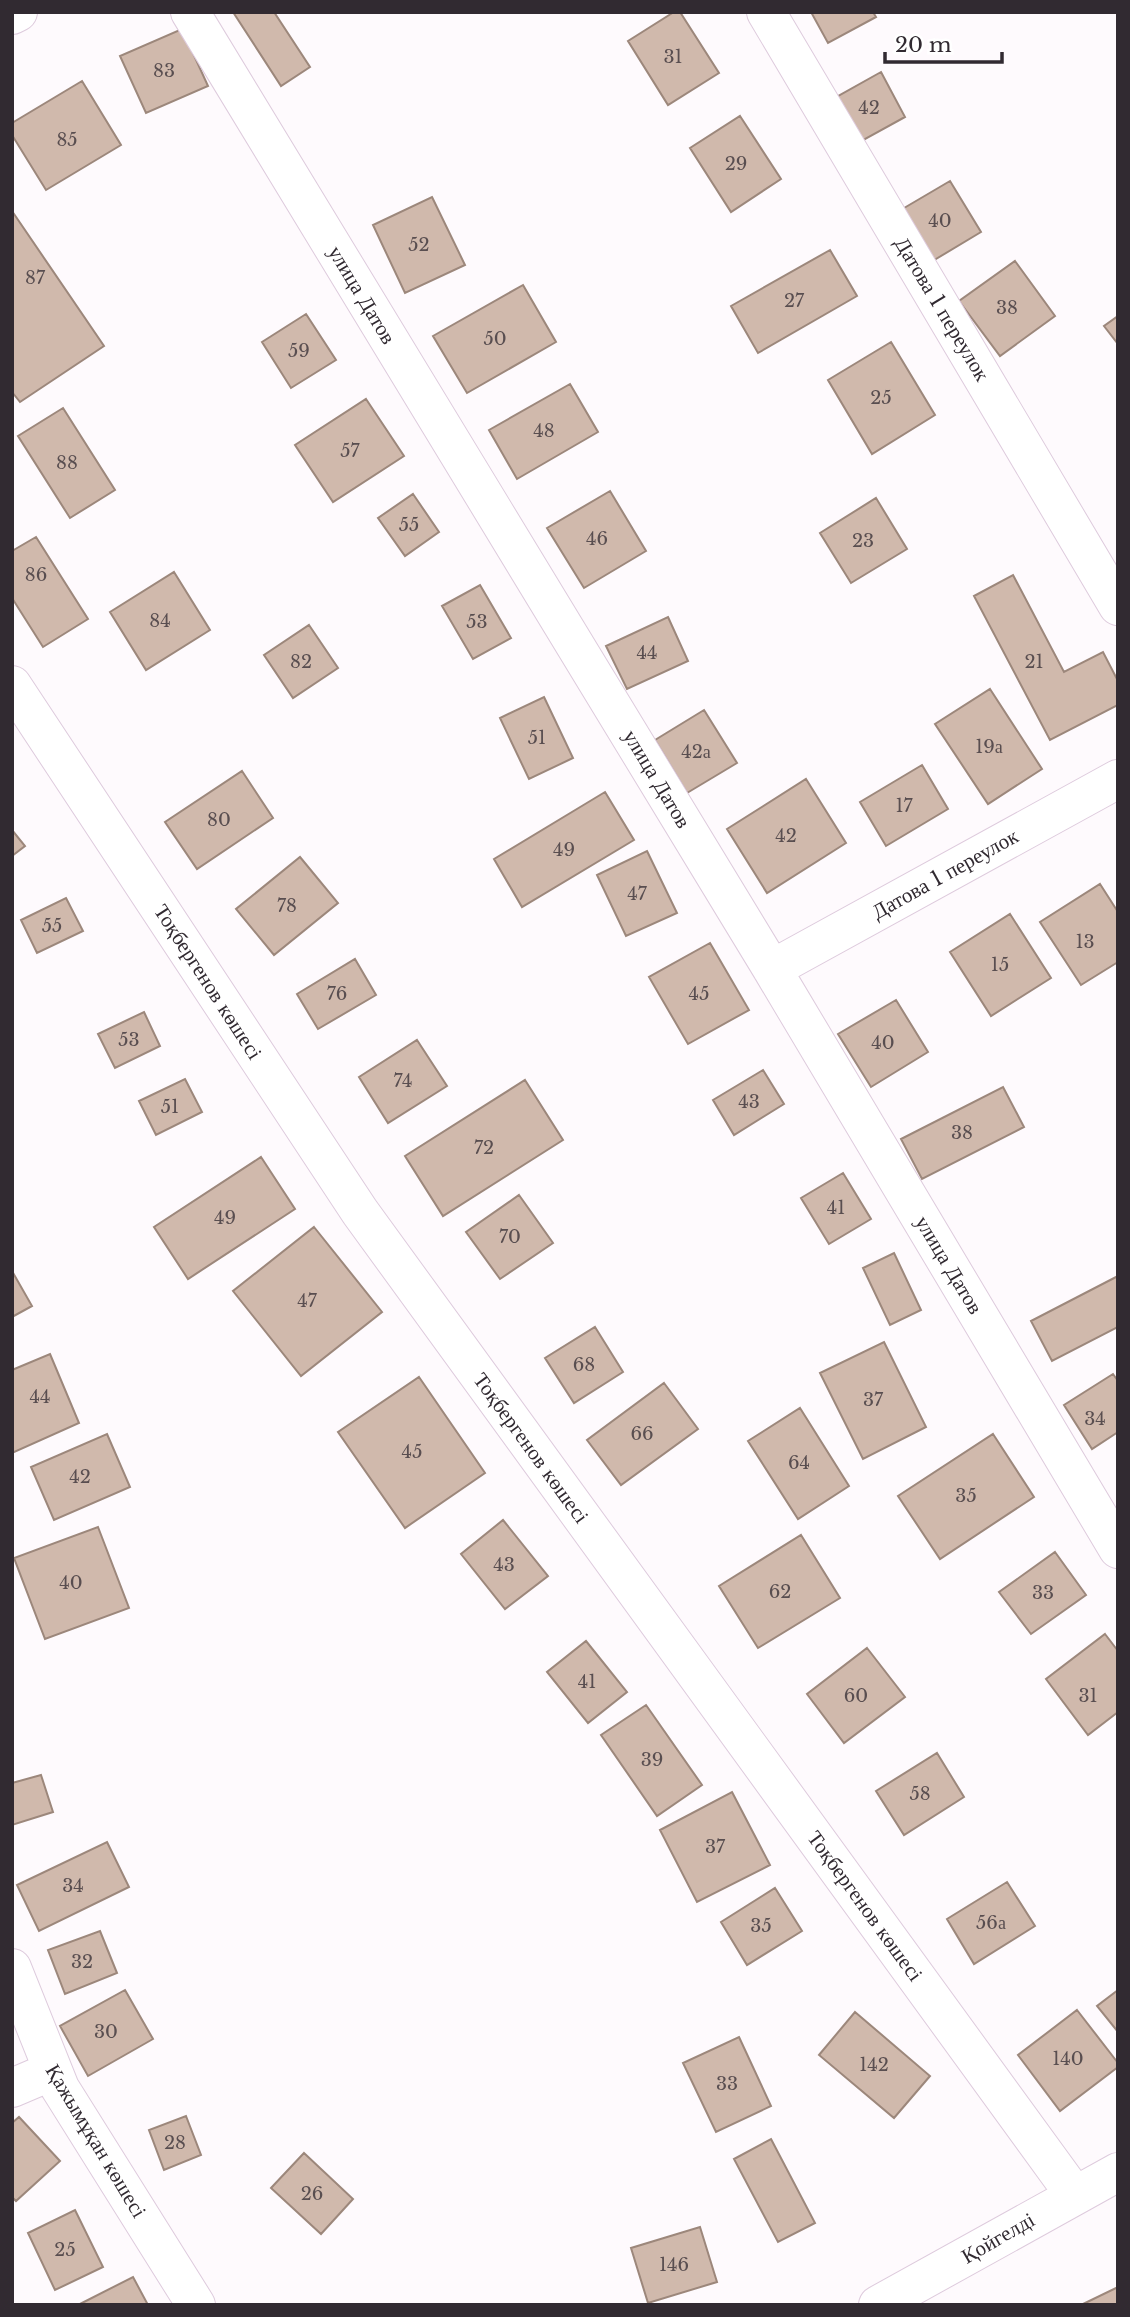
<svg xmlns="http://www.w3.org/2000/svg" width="1130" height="2317" viewBox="0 0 1130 2317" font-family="'Libre Baskerville',serif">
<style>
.building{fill:#d0b9ac;stroke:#9c877b;stroke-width:2}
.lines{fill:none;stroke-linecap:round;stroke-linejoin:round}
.minor-casing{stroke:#decbdd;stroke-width:40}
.major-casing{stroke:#decbdd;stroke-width:40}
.minor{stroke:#fff;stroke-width:38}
.major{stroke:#fff;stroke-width:38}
.labels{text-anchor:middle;stroke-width:7;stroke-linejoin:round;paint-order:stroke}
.number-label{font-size:18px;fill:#594e50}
.street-label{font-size:21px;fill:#312a31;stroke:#fff}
</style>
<rect width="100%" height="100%" fill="#fefafd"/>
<path class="building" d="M233,12h41l36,55 -29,19z
M674,12h6l39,61 -51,32 -40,-64z
M811,12h62l3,5 -48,26z
M182,29l26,57 -62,27 -26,-57z
M881,72l24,45 -47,26 -25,-44z
M82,81l39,64 -75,45 -34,-55v-12z
M740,116l41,63 -50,33 -41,-64z
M950,181l31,51 -50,30 -32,-51z
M432,197l33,68 -60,28 -32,-68z
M12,211l92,135 -84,56 -8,-10z
M830,250l27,46 -99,57 -27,-47z
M1015,261l40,55 -55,40 -41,-55z
M523,285l33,57 -89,51 -34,-57z
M306,314l30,46 -45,28 -29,-46z
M1118,316v28l-14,-18z
M891,342l44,73 -63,39 -44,-74z
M570,384l28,48 -81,47 -28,-49z
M366,399l38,57 -71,46 -38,-57z
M63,408l52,82 -45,28 -52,-82z
M610,491l36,60 -62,37 -37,-60z
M413,494l26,38 -34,24 -27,-38z
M876,498l31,51 -56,34 -31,-50z
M36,537l52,82 -45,28 -31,-49v-47z
M174,572l36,58 -64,40 -36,-58z
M1013,575l51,97 39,-20 15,29v24l-68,35 -76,-144z
M480,585l31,53 -38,21 -31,-53z
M668,617l20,44 -61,28 -21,-43z
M309,625l29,43 -45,30 -29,-43z
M990,689l52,80 -54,35 -53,-80z
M544,697l29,61 -44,21 -29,-61z
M704,710l33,53 -50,30 -32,-53z
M922,765l26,44 -62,37 -26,-44z
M242,771l31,47 -76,51 -32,-47z
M806,779l40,64 -79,50 -40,-64z
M605,792l29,48 -112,67 -28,-48z
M12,830l13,16 -13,10z
M647,851l30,62 -51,23 -29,-61z
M300,857l38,46 -64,52 -38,-46z
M1100,884l18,28v50l-37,23 -41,-63z
M66,898l17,33 -46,22 -16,-33z
M1010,914l41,64 -60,38 -41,-64z
M710,943l39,67 -61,34 -39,-67z
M355,959l21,36 -58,34 -21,-35z
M896,1000l32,52 -57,35 -33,-53z
M144,1012l16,34 -45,22 -17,-34z
M417,1040l30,46 -59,37 -29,-46z
M763,1070l21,34 -50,31 -21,-35z
M185,1079l17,33 -46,23 -17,-34z
M525,1080l38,60 -120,76 -38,-60z
M1003,1087l21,40 -102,52 -21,-40z
M261,1157l34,52 -107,70 -34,-52z
M843,1173l28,46 -42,25 -28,-46z
M519,1195l34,48 -53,36 -34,-47z
M314,1227l68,85 -81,64 -68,-85z
M894,1253l27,57 -31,15 -27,-57z
M12,1271l20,35 -20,11z
M1118,1276v51l-66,34 -21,-40z
M595,1327l28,45 -49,31 -29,-45z
M884,1342l42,85 -63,32 -43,-86z
M50,1354l29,69 -67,30v-83z
M1113,1374l5,7v51l-26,17 -28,-44z
M419,1377l66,96 -80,55 -67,-96z
M664,1383l34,46 -77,56 -34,-45z
M800,1408l49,78 -51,33 -50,-78z
M107,1434l23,53 -76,33 -23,-53z
M993,1434l41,63 -94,62 -42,-63z
M503,1520l45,56 -43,33 -44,-55z
M98,1527l31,81 -84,31 -31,-81z
M801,1535l39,63 -82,50 -39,-62z
M1055,1552l31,43 -55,39 -32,-42z
M1105,1634l13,17v61l-30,23 -42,-56z
M586,1641l41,51 -39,31 -41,-51z
M867,1648l38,49 -61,46 -37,-49z
M646,1705l56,80 -45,31 -56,-81z
M937,1753l27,44 -60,38 -28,-44z
M41,1775l12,37 -41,13v-42z
M732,1792l38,73 -73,37 -37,-72z
M107,1842l22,45 -90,44 -22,-46z
M1007,1882l28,44 -61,38 -27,-45z
M775,1888l27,43 -55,34 -26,-43z
M100,1931l17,42 -52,21 -17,-44z
M125,1990l28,49 -65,37 -28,-50z
M1118,1990v42l-21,-26z
M1077,2010l41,53v4l-58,44 -42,-56z
M855,2012l75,64 -36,42 -75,-63z
M739,2037l32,69 -55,26 -33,-69z
M186,2116l15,39 -37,15 -15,-40z
M19,2117l41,44 -44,40 -4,-4v-74z
M771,2139l44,84 -37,19 -44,-83z
M304,2153l49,46 -32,35 -50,-46z
M75,2210l28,57 -48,23 -27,-57z
M700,2227l17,55 -69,21 -17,-55z
M133,2277l15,28h-70z
M1118,2287v18h-37z"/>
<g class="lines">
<defs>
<path id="minor" d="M190,12l582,957 346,580
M766,12l352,594
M12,685l348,527 714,982
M772,969l346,-190
M12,1968l48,120 136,217
M12,2088l40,-17
M878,2305l240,-133"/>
<path id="major" d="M12,15l6,-3"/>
</defs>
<use href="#minor" class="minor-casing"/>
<use href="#major" class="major-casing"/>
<use href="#minor" class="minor"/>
<use href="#major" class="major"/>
</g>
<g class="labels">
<g class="number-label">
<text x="673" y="63">31</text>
<text x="164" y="77">83</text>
<text x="869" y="114">42</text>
<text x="67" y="146">85</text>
<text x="736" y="170">29</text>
<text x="940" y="227">40</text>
<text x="419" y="251">52</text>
<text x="35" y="284">87</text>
<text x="794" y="307">27</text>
<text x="1007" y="314">38</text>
<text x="495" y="345">50</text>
<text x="299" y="357">59</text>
<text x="881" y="404">25</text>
<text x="544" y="437">48</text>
<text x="350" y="457">57</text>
<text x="67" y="469">88</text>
<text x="409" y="531">55</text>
<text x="597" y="545">46</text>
<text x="863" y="547">23</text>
<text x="36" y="581">86</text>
<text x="160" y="627">84</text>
<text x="477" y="628">53</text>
<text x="647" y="659">44</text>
<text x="301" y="668">82</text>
<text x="1034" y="668">21</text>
<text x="537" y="744">51</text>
<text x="989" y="753">19а</text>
<text x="696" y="758">42а</text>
<text x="904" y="812">17</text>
<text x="219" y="826">80</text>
<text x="786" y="842">42</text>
<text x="564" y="856">49</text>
<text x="637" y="900">47</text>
<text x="287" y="912">78</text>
<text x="52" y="932">55</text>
<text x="1085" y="948">13</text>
<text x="1000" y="971">15</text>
<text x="337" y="1000">76</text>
<text x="699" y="1000">45</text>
<text x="129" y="1046">53</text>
<text x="883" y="1049">40</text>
<text x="403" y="1087">74</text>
<text x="749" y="1108">43</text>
<text x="170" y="1113">51</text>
<text x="962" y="1139">38</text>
<text x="484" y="1154">72</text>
<text x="836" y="1214">41</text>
<text x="225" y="1224">49</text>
<text x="510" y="1243">70</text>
<text x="307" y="1307">47</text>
<text x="584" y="1371">68</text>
<text x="40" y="1403">44</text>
<text x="873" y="1406">37</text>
<text x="1095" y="1425">34</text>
<text x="642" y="1440">66</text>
<text x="412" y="1458">45</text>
<text x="799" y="1469">64</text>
<text x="80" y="1483">42</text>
<text x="966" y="1502">35</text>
<text x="504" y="1571">43</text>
<text x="71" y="1589">40</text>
<text x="780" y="1598">62</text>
<text x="1043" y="1599">33</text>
<text x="587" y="1688">41</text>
<text x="856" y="1702">60</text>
<text x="1088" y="1702">31</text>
<text x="652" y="1766">39</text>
<text x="920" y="1800">58</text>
<text x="715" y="1853">37</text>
<text x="73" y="1892">34</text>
<text x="991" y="1929">56а</text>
<text x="761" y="1932">35</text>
<text x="82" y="1968">32</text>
<text x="106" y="2038">30</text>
<text x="1068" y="2065">140</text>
<text x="874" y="2071">142</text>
<text x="727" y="2090">33</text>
<text x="175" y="2149">28</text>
<text x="312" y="2200">26</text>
<text x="65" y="2256">25</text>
<text x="674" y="2271">146</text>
</g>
<g class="street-label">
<text transform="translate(362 295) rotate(59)" y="7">улица Датов</text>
<text transform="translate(942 309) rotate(59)" y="7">Датова 1 переулок</text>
<text transform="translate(657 779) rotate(59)" y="7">улица Датов</text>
<text transform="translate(945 874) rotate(-29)" y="7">Датова 1 переулок</text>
<text transform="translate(208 982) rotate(57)" y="7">Тоқбергенов көшесі</text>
<text transform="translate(949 1265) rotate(59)" y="7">улица Датов</text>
<text transform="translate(531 1448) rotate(54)" y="7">Тоқбергенов көшесі</text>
<text transform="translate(865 1906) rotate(54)" y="7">Тоқбергенов көшесі</text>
<text transform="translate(96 2141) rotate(59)" y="7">Қажымұқан көшесі</text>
<text transform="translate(998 2238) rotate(-30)" y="7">Қойгелді</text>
</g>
</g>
<rect width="1130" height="2317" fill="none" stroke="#312a31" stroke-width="28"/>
<path d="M885 52v10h117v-10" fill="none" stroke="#312a31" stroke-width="3.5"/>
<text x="895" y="52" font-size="21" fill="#312a31" stroke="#ffffff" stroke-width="5" paint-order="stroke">20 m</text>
</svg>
